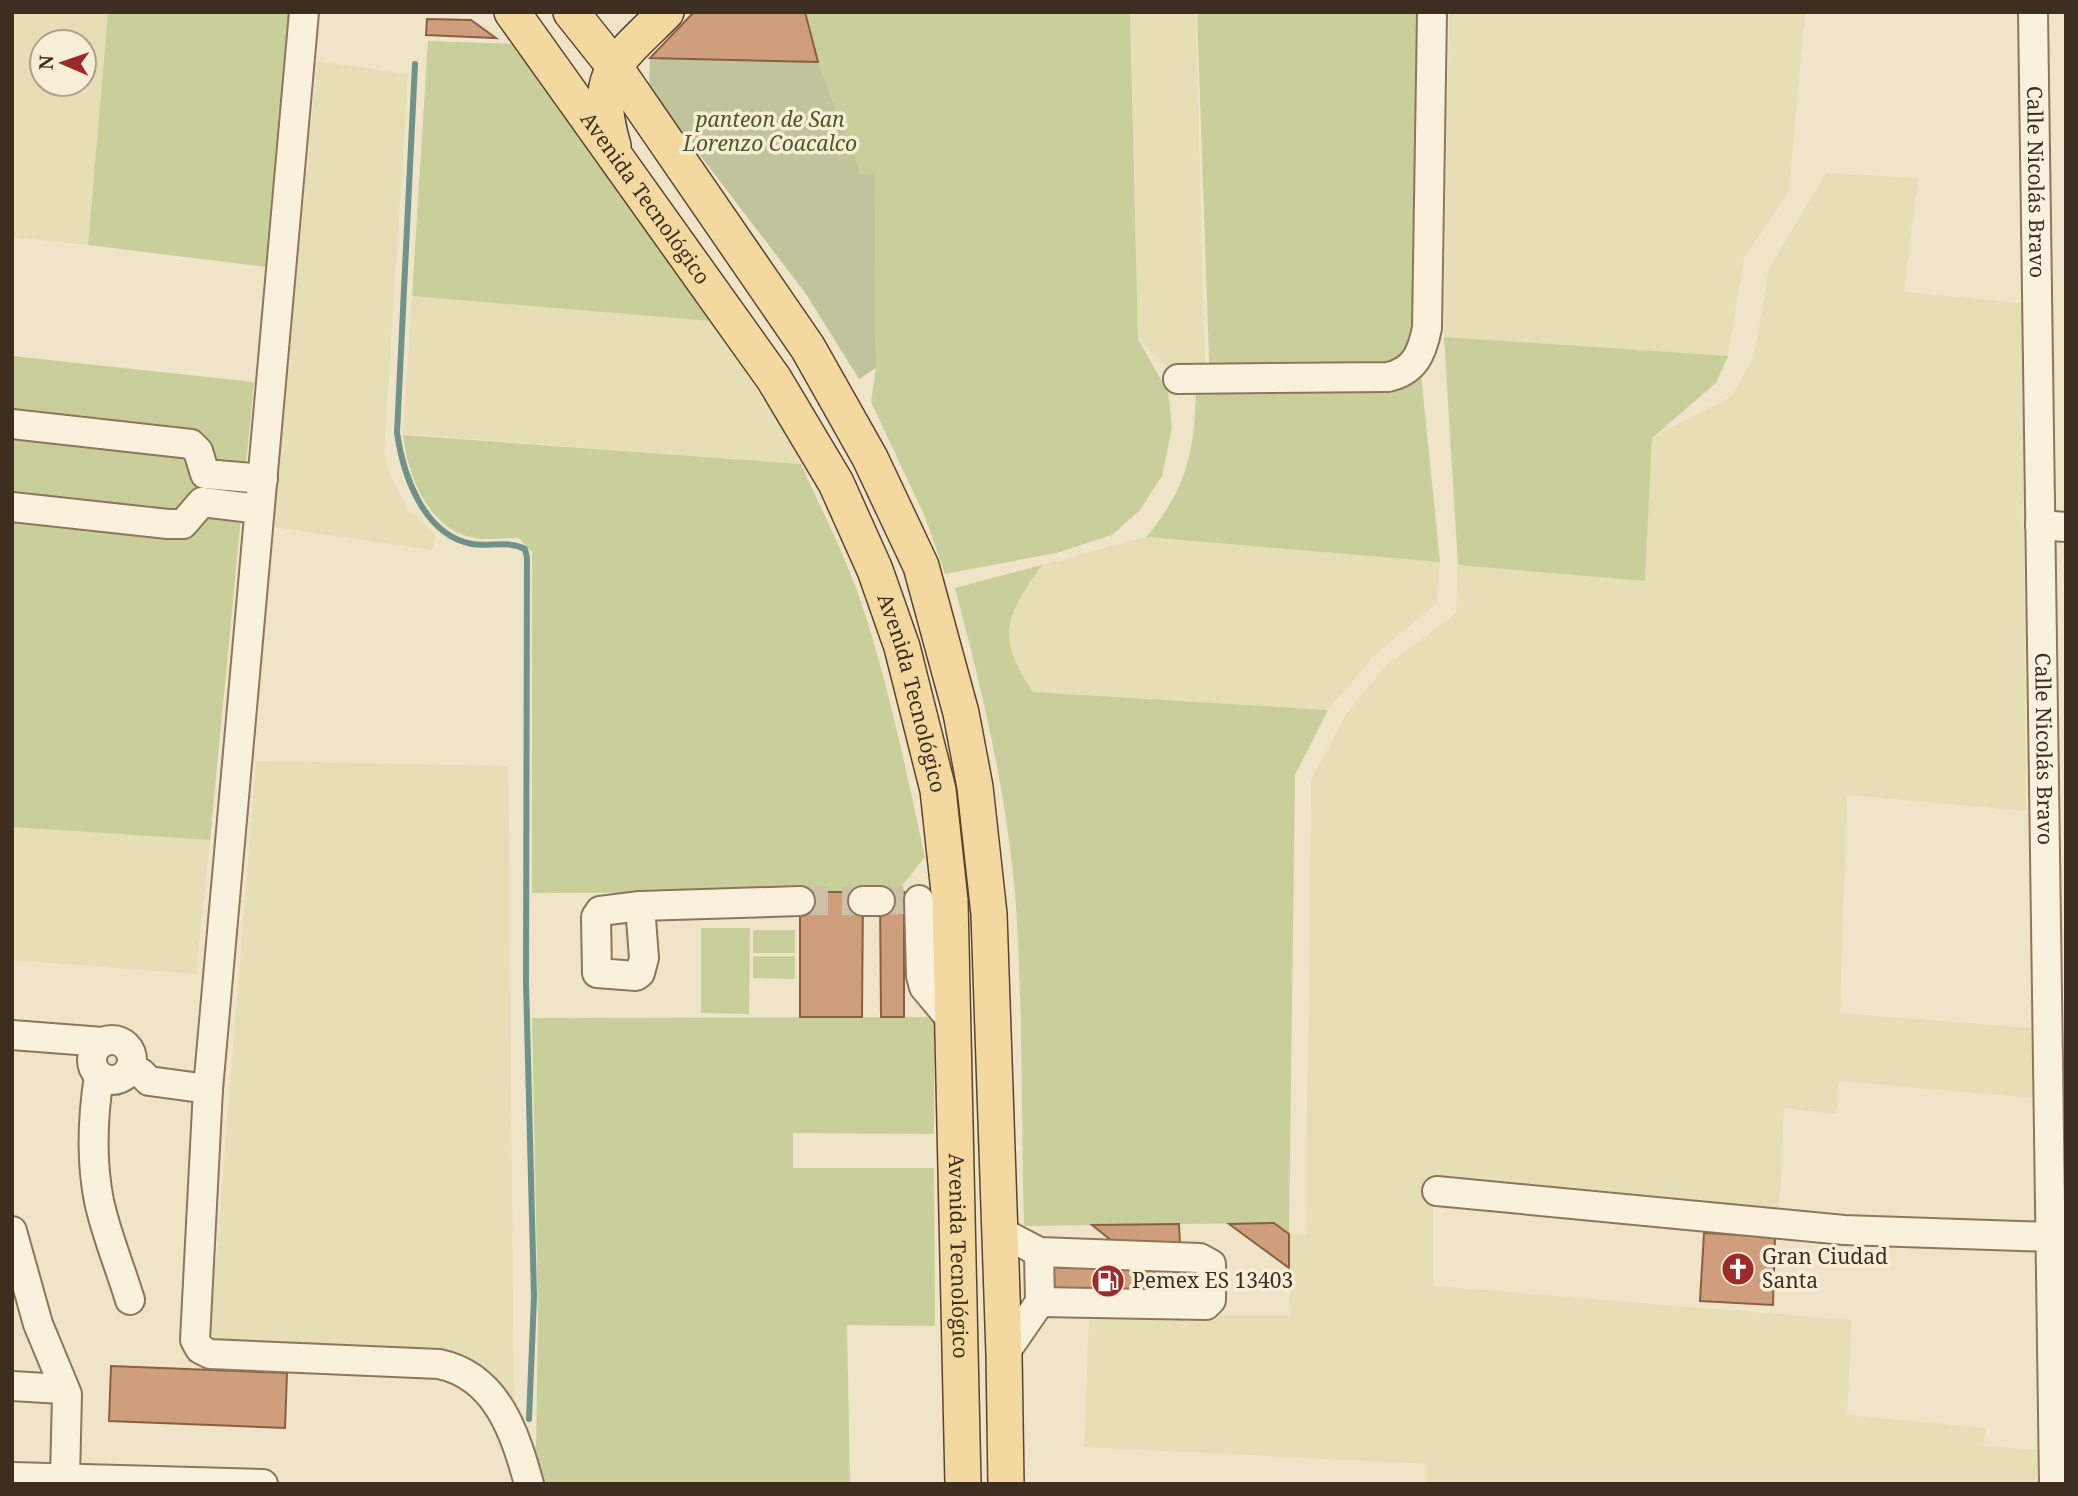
<svg xmlns="http://www.w3.org/2000/svg" width="2078" height="1496" viewBox="0 0 2078 1496" font-family="'Noto Serif',serif">
<style>
.farmland{fill:#e6deb5;fill-rule:evenodd}
.green{fill:#c9cf9b}
.cemetery{fill:#bfc49a}
.lines{fill:none;stroke-linecap:round;stroke-linejoin:round}
.stream{stroke:#6f938a;stroke-width:6}
.building{fill:#cf9f7d;stroke:#8d5f41;stroke-width:2}
.minor-tunnel{stroke:#ccc0a6;stroke-width:28;stroke-dasharray:28 14;stroke-linecap:butt}
.minor-casing{stroke:#8d765c;stroke-width:32}
.major-casing{stroke:#5b4430;stroke-width:38}
.minor{stroke:#faf1dc;stroke-width:28}
.major{stroke:#f3d9a0;stroke-width:35}
.labels{text-anchor:middle;stroke-width:7;stroke-linejoin:round;paint-order:stroke}
.park-label{font-size:21px;font-style:italic;fill:#4d5a26;stroke:#f7eed8}
.street-label{font-size:21px;fill:#3d2e20;stroke:#f7eed8}
.poi-label{font-size:21px;fill:#3d2e20;stroke:#f7eed8;text-anchor:start}
</style>
<rect width="100%" height="100%" fill="#f0e4c8"/>
<path class="farmland" d="M12,12h96l-20,233 -76,-8zM42,42h42v42h-42z
M1130,12h66l9,360h-31l-36,-33z
M1449,12h356l-16,179 -45,67 -16,98 -284,-19z
M317,61l91,13 -24,379 7,25 19,34 26,22 -3,16 -160,-23z
M1826,173l92,5 -14,114 118,11 4,508 -179,-16 -7,218 192,15v70l-193,-17 -3,33 -52,-6 -5,104 -346,-30v104l419,34 -5,95 139,13 -3,18 55,4 -2,34h-610v-20l-342,-17 5,-132h201l-1,-81 17,1 5,-455 36,-67 40,-48 69,-52 2,-48 187,16 7,-143 80,-42 22,-39 15,-88z
M412,296l299,25 64,95 26,48 -398,-30z
M1146,537l294,25 -4,42 -63,53 -45,53 -296,-18 -18,-27 -5,-30 6,-32 27,-38z
M256,761l252,5 6,634 -32,-34 -19,-10 -245,-14 -8,-8z
M12,827l198,13 -14,134 -184,-14z"/>
<path class="green" d="M108,12h183l-24,255 -179,-22z
M805,12h325l8,327 30,53 4,36 -10,48 -22,34 -28,25 -56,18 -111,21 -20,-57 -54,-115 5,-34 -1,-195 -14,1 -43,-112z
M1197,12h227l-7,323 23,227 -294,-25c41,-47 49,-88 50,-149l14,-1z
M428,41l86,3 197,277 -299,-25z
M1444,337l284,19 -12,27 -64,55 -7,143 -187,-16z
M12,356l242,26 -44,458 -198,-13z
M403,435l398,29c20,45 44,91 60,138 28,83 45,169 64,255l-28,35 -365,1v-341l-13,-14c-16,0 -34,3 -49,-1 -42,-10 -63,-63 -67,-102z
M1042,565c-36,50 -47,73 -9,127l295,18 -33,65 -6,459 -15,-11 -250,3c-3,-106 -1,-213 -8,-319 -8,-108 -33,-214 -61,-319z
M701,928h49l-1,86 -48,-1z
M753,930h42v23h-42z
M753,956h42v23l-42,-1z
M934,1017v117l-141,-1v35h141l1,158 -88,-1 3,157 -314,2 -9,-45 9,8 2,-126 -6,-303z"/>
<path class="cemetery" d="M650,58l168,4 43,112 14,-1 1,195 -17,11 -53,-85 -157,-206z"/>
<g class="lines">
<path class="stream" d="M415,64l-18,369c6,41 26,102 75,111 18,3 36,-4 53,5l2,9 -1,424 8,315 -5,122"/>
</g>
<path class="building" d="M694,12h111l13,50 -168,-4z
M427,19l44,1 25,18 -70,-3z
M800,892h63l-1,125h-62z
M880,892h24v125h-23z
M1274,1223l15,11v34l-60,-44z
M1179,1224l1,21 -53,8 -35,-28z
M1704,1233l71,4 -2,68 -73,-4z
M1054,1266l109,2v28l-110,-2z
M111,1366l176,7 -2,55 -176,-7z"/>
<g class="lines">
<path class="minor-tunnel" d="M800,901h63
M880,901l24,-1"/>
<defs>
<g id="minor">
<path d="M304,12l-96,1077 -13,251 5,9 10,5 229,10c58,12 76,69 90,120"/>
<path id="s1" d="M2033,12l21,1472"/>
<path d="M1178,379l210,-2c27,-6 34,-24 39,-49l5,-316"/>
<path d="M12,424l179,20 7,7 7,23 58,5"/>
<path d="M12,507l156,17h15l19,-22 57,7"/>
<path d="M2040,525l26,2"/>
<path d="M919,900l2,76 3,11 31,37"/>
<path d="M863,901h17"/>
<path d="M640,906l4,52 -4,15 -4,3 -39,-3 -1,-56 4,-6 40,-5 160,-5"/>
<path d="M12,1035l91,7"/>
<circle cx="112" cy="1060" r="20"/>
<path d="M128,1072l13,1 8,8 59,8"/>
<path d="M99,1076c-6,39 -8,85 0,125 7,33 21,66 31,99"/>
<path d="M1437,1191l407,39 207,7"/>
<path d="M12,1231l26,93 29,70 -2,84"/>
<path d="M999,1231l40,21 161,6 11,6v36l-5,5 -166,-3"/>
<path d="M1004,1354l36,-52 -1,-50"/>
<path d="M12,1386l50,3"/>
<path d="M12,1477l251,7"/>
</g>
<g id="major">
<path id="s2" d="M512,12l262,367 62,104 39,87 27,77 36,143 12,111 13,583"/>
<path d="M571,12l43,54 194,282 62,110 51,108 40,147 14,74 14,127 15,440 2,130"/>
<path d="M613,146c-21,-73 3,-84 53,-134"/>
</g>
</defs>
<use href="#minor" class="minor-casing"/>
<use href="#major" class="major-casing"/>
<use href="#minor" class="minor"/>
<use href="#major" class="major"/>
</g>
<defs>
<symbol id="church-disc" viewBox="-11 -11 22 22"><circle r="9.5" fill="#9e2a2b" stroke="#f7eed8"/><path d="M-1.2-6h2.4v3.5h3.3v2.4h-3.3V6h-2.4V-.1h-3.3v-2.4h3.3Z" fill="#fff"/></symbol>
<symbol id="fuel-disc" viewBox="-11 -11 22 22"><circle r="9.5" fill="#9e2a2b" stroke="#f7eed8"/><path d="M-5.5-6h7V0h2V4h1.3V-2.5L3-4.5l.8-.8L6-3V5H2.5V1h-1V6h-7ZM-4.2-4.7v3.2H.2V-4.7Z" fill="#fff"/></symbol>
</defs>
<g fill-rule="evenodd">
<use href="#church-disc" x="1719" y="1250" width="38" height="38"/>
<use href="#fuel-disc" x="1089" y="1262" width="38" height="38"/>
</g>
<g class="labels">
<g class="park-label">
<text x="770" y="127">panteon de San<tspan x="770" dy="24">Lorenzo Coacalco</tspan></text>
</g>
<g class="street-label">
<text dy="7" stroke="none"><textPath href="#s1" startOffset="170">Calle Nicolás Bravo</textPath></text>
<text dy="7" stroke="none"><textPath href="#s2" startOffset="229">Avenida Tecnológico</textPath></text>
<text dy="7" stroke="none"><textPath href="#s2" startOffset="796">Avenida Tecnológico</textPath></text>
<text dy="7" stroke="none"><textPath href="#s1" startOffset="737">Calle Nicolás Bravo</textPath></text>
<text dy="7" stroke="none"><textPath href="#s2" startOffset="1363">Avenida Tecnológico</textPath></text>
</g>
<g class="poi-label">
<text x="1762" y="1264">Gran Ciudad<tspan x="1762" dy="24">Santa</tspan></text>
<text x="1132" y="1288">Pemex ES 13403</text>
</g>
</g>
<rect width="2078" height="1496" fill="none" stroke="#3d2e20" stroke-width="28"/>
<g transform="translate(63 63) rotate(272)"><circle r="33" fill="#f7eed8" stroke="#ada18e" stroke-width="2"/>
<path d="M0-5L12 26L0 18L-12 26Z" fill="#9e2a2b"/>
<text y="-10" font-size="19" font-weight="bold" text-anchor="middle" fill="#3d2e20">N</text>
</g>
</svg>
